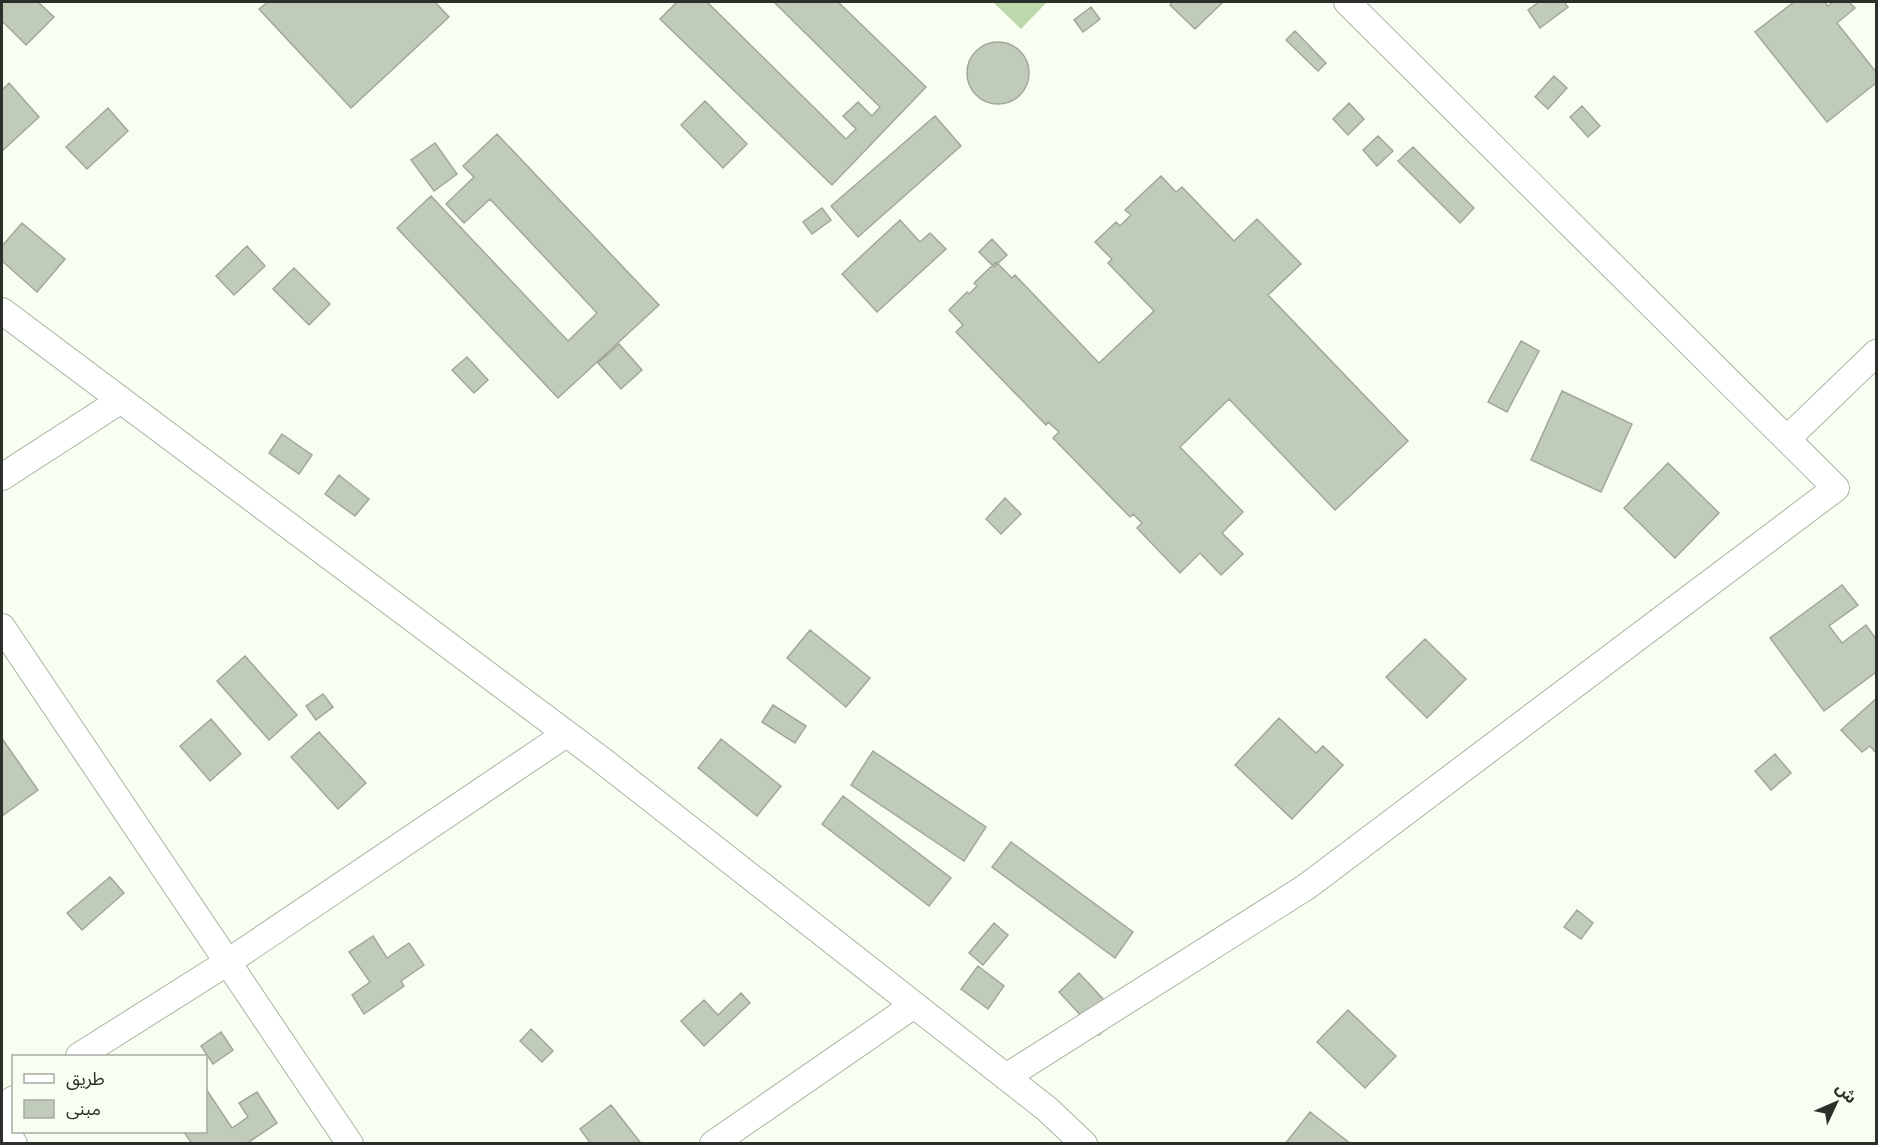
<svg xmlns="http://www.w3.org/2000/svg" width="1878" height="1145" viewBox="0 0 1878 1145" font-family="'IBM Plex Sans','Noto Sans Arabic',sans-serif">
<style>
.green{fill:#bed7ab}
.building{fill:#c1cbba;stroke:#a0a999;stroke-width:1.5}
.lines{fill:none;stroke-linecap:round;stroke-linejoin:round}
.minor-casing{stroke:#aab4a3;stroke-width:28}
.minor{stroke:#fff;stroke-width:26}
</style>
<rect width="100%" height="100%" fill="#f6fff1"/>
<path class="green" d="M993,2h54l-26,27z"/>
<path class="building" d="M2,2h36l16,15 -28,28 -24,-24z
M268,2h167l14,15 -98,91 -92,-99z
M677,2h30l139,137 10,-10 -13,-13 15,-14 14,14 8,-9 -106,-105h64l88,85 -94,98 -172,-166z
M1173,2h50l-28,27 -25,-24z
M1539,2h25l4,5 -28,21 -12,-18z
M1794,2h30l4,4 5,-4h16l6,6 -18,15 39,49v11l-49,39 -72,-90z
M1091,7l9,12 -17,13 -9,-12z
M1295,31l31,32 -8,8 -32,-31z
M967 73a31 31 0 1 1 62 0a31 31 0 1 1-62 0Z
M1554,76l13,12 -19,21 -13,-12z
M9,83l30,34 -37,34v-61z
M705,101l42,43 -24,24 -42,-43z
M1349,103l15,16 -16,16 -15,-16z
M1582,106l18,20 -12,11 -18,-20z
M108,108l20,23 -41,38 -21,-22z
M935,116l26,30 -103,91 -27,-31z
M497,134l162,171 -101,93 -161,-170 34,-32 137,145 29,-28 -107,-114 -26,24 -18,-19 28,-27 -11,-11z
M1378,136l15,15 -16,15 -14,-16z
M435,143l22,31 -23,17 -23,-31z
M1413,147l61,61 -14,15 -62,-62z
M1161,176l15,16 6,-5 52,54 23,-22 44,45 -33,31 140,146 -73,69 -106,-111 -49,48 63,65 -21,21 21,21 -22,21 -21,-22 -20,20 -43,-45 5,-5 -9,-9 -3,3 -77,-79 6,-6 -11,-10 -2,3 -90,-93 7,-7 -14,-15 18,-18 2,2 8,-8 -3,-3 22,-21 16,16 3,-3 84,88 55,-52 -46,-48 4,-4 -17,-17 21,-20 4,4 11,-11 -6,-5z
M822,208l9,12 -19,14 -9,-12z
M900,220l20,22 10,-9 16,16 -69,63 -35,-38z
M22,223l43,36 -28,33 -35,-31v-15z
M992,239l15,16 -13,12 -15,-15z
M247,246l18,20 -31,29 -18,-19z
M294,268l36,36 -21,21 -36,-36z
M1521,341l18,10 -32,61 -19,-10z
M619,344l23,26 -21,19 -23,-26z
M467,357l21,23 -14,13 -22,-23z
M1562,391l70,33 -31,68 -70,-32z
M282,434l30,21 -13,19 -30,-21z
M1668,463l51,50 -44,45 -51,-50z
M339,475l30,24 -14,17 -30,-22z
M1005,498l16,16 -20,20 -15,-15z
M1842,585l16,20 -29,21 13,17 24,-18 10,14v33l-52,39 -54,-73z
M810,630l60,48 -24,29 -59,-49z
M1425,639l41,40 -39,39 -41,-41z
M245,656l52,59 -28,25 -52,-59z
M323,694l10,13 -17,13 -10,-14z
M1876,699v54l-6,-7 -8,6 -21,-22z
M773,705l33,21 -11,17 -33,-21z
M1279,718l37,35 7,-7 20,19 -51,54 -57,-54z
M211,719l30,35 -31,27 -30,-35z
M319,732l47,51 -28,26 -47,-52z
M721,739l60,47 -24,30 -59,-48z
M3,740l35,50 -36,26v-75z
M873,751l113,76 -22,34 -113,-76z
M1775,754l16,19 -20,17 -16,-19z
M843,796l108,82 -22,28 -107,-82z
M1011,842l122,90 -18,26 -123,-91z
M110,877l14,16 -42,37 -15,-17z
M1577,910l16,13 -12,16 -17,-12z
M994,923l14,12 -25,30 -14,-12z
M373,936l14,22 22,-15 15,22 -23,16 3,5 -40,28 -12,-19 18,-13 -21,-30z
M978,966l26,20 -16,23 -27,-20z
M1079,973l40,43 -20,19 -40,-43z
M741,993l9,10 -46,43 -23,-25 23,-21 14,15z
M1348,1010l48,46 -31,32 -48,-46z
M531,1029l22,22 -11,11 -22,-21z
M221,1032l12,18 -20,14 -12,-18z
M206,1089l26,39 16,-11 -9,-14 18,-11 20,31 -31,21h-54l-8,-12h22z
M611,1105l29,37 -2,2h-47l-11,-15z
M1310,1112l41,32h-66z"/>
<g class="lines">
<defs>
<path id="minor" d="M2,311l601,450 444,348 37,35
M1787,439l89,-86
M2,477l119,-77
M2,627l348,517
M79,1056l149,-94 338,-228
M1006,1077l300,-190 530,-399 -489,-486
M2,1106l12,-7
M2,1125l12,19
M713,1144l201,-139"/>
</defs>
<use href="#minor" class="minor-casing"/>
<use href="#minor" class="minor"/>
</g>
<rect width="1878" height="1145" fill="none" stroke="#2c302a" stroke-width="6"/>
<rect x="12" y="1055" width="195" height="78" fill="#f6fff1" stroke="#a5aca1" stroke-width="1.5"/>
<rect x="24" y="1074" width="30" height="9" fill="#ffffff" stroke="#a5aca1" stroke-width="1.5"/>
<text x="66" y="1085" font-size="18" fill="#2c302a">طريق</text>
<rect x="24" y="1100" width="30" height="18" fill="#c1cbba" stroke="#a5aca1" stroke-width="1.5"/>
<text x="66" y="1115" font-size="18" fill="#2c302a">مبنى</text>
<g transform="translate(1836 1103) rotate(46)" stroke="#f6fff1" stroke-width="4.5" paint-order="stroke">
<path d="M0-4.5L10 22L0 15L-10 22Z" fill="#2c302a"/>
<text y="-9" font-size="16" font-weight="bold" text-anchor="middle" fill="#2c302a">ش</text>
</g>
</svg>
